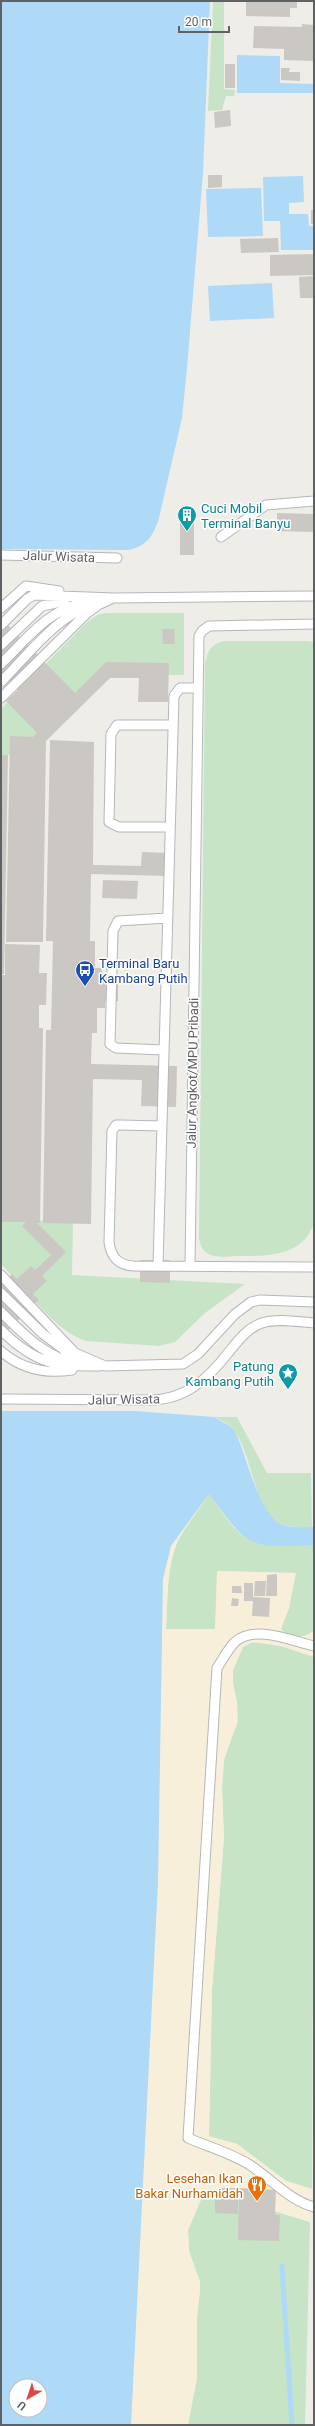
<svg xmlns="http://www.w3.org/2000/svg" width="315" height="2426" viewBox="0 0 315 2426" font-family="Roboto,sans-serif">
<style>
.green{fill:#c7e4c6}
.sand{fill:#f7efd9}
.water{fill:#aedaf7;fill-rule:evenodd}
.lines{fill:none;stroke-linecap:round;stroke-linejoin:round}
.stream{stroke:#aedaf7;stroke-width:5}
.building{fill:#cbc8c3}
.lane-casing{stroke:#b4b7ba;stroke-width:11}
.lane{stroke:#fff;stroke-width:9}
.labels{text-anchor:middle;stroke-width:3;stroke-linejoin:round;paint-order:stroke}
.culture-label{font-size:13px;fill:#0d838f;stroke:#fff;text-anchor:start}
.street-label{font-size:13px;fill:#5e6265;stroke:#fff}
.transit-label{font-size:13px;fill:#164399;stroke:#fff;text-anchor:start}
.food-label{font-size:13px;fill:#c56008;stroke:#fff;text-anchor:end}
</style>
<rect width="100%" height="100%" fill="#efede7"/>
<path class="green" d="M213,1h11v88l11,1 -1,6h-8l-4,14 -14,1z
M107,613h77v62l-87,-1 -66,66 -30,20v-51l85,-86 11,-8z
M225,641h83l6,1v580c-10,35 -47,34 -77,34 -9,0 -21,3 -30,-3 -5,-3 -7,-9 -8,-15l6,-575c3,-13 7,-20 20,-22z
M1,1220l72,1 -1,54 173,9 -40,29 -30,29 -16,4 -73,-5c-30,-9 -63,-54 -85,-77z
M214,1417h23l30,56h44l1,54c-11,0 -24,1 -34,-4 -25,-14 -26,-77 -48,-97 -4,-4 -11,-7 -16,-9z
M209,1493c34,53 42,55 104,52l1,86c-11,7 -24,10 -33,-2l8,-21 6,-35 -77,-2 -3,58h-49c2,-28 0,-59 11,-86 7,-16 23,-33 32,-50z
M260,1642l21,4 33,11 -2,532 -26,-8 -49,-37 -28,-7 3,-147 12,-153 -2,-49 2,-28 6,-19 7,-39 -4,-18v-14l10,-23 7,-4z
M205,2190l105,32 -5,203h-117l9,-62v-45l3,-28 -11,-39 -1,-21z"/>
<path class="sand" d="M209,1493c-9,17 -25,34 -32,50 -11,27 -9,58 -11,86h49l2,-58 79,2 -7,35 -8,20c6,14 23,10 33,3v26l-33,-11 -28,-4 -10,5 -10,23v14l4,18 1,19 -14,39 -2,28 2,49 -12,153 -3,146 28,8 49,37 26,8 -2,33 -105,-32 -17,40 1,21 11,30v9l-3,28v61l-9,46h-57l27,-543 5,-303 8,-33z"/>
<path class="water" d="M1,1h209l-7,172 -16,195 -5,50 -23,100c-6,18 -11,27 -30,32l-128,-1z
M237,55l43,1v27l34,1v9h-77z
M303,176l1,26 -15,1v11h19l1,12h5v24h-33l-1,-29h-16l-1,-44z
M261,188l2,48 -55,1 -2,-48z
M272,283l2,35 -64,3 -2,-35z
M1,1411h134l79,6 16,9 5,5c11,22 24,86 48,94 9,3 21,2 31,2v18c-68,4 -66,1 -105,-51l-38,52 -8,33 -5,303 -27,543h-130zM16,2386h24v24h-24z"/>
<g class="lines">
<path class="stream" d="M282,2266l10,159"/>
</g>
<path class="building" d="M246,1h51v7h-7v9l-44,-1z
M302,24l12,1v36l-30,-1v-11l-31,-1 1,-22 48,1z
M225,64h10v24h-10z
M281,68h9l-1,4h11v9l-19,-1z
M230,110l1,16 -16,2 -1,-16z
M208,175h14v12l-14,1z
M311,210h3v14h-3z
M278,238l1,14 -38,1 -1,-14z
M314,254v21l-44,1v-21z
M314,276v22h-14l-1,-21z
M180,509h14v46h-14z
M277,513l37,1v18l-37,-1z
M1,618l74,75 31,-31 63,1 -1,39h-30l1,-24h-29l-64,63 -3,201h-37l4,-206 23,1 4,-4 -31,-32 12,-11 -17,-17z
M162,629h12l1,15h-12z
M50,740l44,2 -1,123 48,1 1,-14 26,1v23l-77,-2 -1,67h5v27h7v6h16v27h-13v7h-8v25h-5l-1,31 86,2 -1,41 -35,-1 1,-26 -49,-1 -2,145 -48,-1 3,-193h5l2,-89h-7z
M1,755h7l-4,219h-3z
M103,880l35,1 -1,18 -35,-1z
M5,944l35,1 -1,28h8l-1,32h-7v23h4l-3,195h-3l29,29 -24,24 5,5 -14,13 6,6 -38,37v-52l11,-11 5,5 14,-13 4,4 16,-15 -29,-29 4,-4h-25v-247h4z
M140,1260h30v23l-30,-1z
M277,1574v22h-11l1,-21z
M255,1581h11l-1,15h-11z
M244,1583h9v14l17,1 -1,19 -17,-1 1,-15h-9z
M232,1586h9l1,7h-10z
M232,1598l7,1 -1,7h-7z
M220,2188h18v26l-23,-1v-18h5z
M239,2188l37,2 -1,25h5l-1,26 -41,-1z"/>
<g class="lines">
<defs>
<path id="lane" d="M221,537l45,-32 48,-4
M1,555l116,3
M1,608l25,-22 33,5
M1,625l26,-26 7,-4 80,3 200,-2
M1,645l41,-39 23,-5
M1,664c27,-26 47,-55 86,-62
M1,682c28,-28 56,-67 95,-79
M1,698l86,-85 11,-8 13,-6
M170,827h-51l-10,-5 2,-88 6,-9h56
M163,1050l-47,-2 -6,-4 3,-113 5,-10 49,-3
M162,1126l-42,-1h-4l-4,6 -3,111c2,15 9,23 24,24l181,1
M158,1266l16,-570 6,-8h17
M190,1266l9,-630 3,-5 7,-5 105,-2
M1,1275l74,78 30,13 78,-2 15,-10 37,-40 16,-12 9,-2 54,2
M1,1293l42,41 32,24
M1,1312c21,21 46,47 77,51
M1,1330c33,33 54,37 99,36
M1,1351c20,18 45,23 71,19
M1,1399l149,1c35,0 58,-21 78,-47 10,-12 19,-25 34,-30 15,-5 37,-1 52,0
M314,1646c-22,-5 -59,-22 -79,-4 -7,7 -12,17 -18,26l-29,470c21,9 43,15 62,27 21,14 39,35 64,42"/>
</defs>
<use href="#lane" class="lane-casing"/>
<use href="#lane" class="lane"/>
</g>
<defs>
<symbol id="building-pin" viewBox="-11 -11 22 30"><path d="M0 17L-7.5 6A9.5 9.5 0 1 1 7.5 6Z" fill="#0f9aa8" stroke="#fff"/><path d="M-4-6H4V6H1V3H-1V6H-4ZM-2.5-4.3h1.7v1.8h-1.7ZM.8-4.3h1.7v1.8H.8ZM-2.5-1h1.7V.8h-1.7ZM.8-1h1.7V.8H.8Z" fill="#fff"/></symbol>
<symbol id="bus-pin" viewBox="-11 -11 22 30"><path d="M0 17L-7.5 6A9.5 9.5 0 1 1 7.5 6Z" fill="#1a4fb4" stroke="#fff"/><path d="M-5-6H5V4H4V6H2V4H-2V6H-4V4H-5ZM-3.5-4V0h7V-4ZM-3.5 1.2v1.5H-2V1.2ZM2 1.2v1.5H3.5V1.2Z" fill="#fff"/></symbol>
<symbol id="sight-pin" viewBox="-11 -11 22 30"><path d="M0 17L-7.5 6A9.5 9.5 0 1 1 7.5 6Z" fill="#0f9aa8" stroke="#fff"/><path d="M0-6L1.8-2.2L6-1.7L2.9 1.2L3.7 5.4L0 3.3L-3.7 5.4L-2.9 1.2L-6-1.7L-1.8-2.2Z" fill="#fff"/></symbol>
<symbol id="restaurant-pin" viewBox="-11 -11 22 30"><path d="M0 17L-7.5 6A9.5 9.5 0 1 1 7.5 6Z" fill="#e8710a" stroke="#fff"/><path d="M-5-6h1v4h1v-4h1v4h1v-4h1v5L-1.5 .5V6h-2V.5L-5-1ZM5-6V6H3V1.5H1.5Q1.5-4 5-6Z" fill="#fff"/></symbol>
</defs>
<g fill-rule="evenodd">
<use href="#building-pin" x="176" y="504" width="22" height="30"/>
<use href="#bus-pin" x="74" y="959" width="22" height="30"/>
<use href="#sight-pin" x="277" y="1362" width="22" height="30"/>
<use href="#restaurant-pin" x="246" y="2174" width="22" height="30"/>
</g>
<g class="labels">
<g class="culture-label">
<text x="201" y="513">Cuci Mobil<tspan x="201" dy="15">Terminal Banyu</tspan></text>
<text x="274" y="1371" text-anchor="end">Patung<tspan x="274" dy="15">Kambang Putih</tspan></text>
</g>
<g class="street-label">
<text transform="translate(59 556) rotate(2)" y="5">Jalur Wisata</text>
<text transform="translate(192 1073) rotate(-89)" y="5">Jalur Angkot/MPU Pribadi</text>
<text transform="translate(124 1399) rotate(-1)" y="5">Jalur Wisata</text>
</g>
<g class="transit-label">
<text x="99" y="968">Terminal Baru<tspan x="99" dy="15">Kambang Putih</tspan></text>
</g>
<g class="food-label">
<text x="243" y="2183">Lesehan Ikan<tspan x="243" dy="15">Bakar Nurhamidah</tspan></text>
</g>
</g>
<rect width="315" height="2426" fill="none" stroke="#5e6265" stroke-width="4"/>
<g transform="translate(28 2398) rotate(219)"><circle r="19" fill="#ffffff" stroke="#bfc0c1"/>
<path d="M0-3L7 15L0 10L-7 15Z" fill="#da4842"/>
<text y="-6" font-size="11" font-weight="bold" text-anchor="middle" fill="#5e6265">U</text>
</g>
<path d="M179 26v6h50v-6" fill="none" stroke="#5e6265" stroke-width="2"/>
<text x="185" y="26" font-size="12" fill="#5e6265" stroke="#ffffff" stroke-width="3" paint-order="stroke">20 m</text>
</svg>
